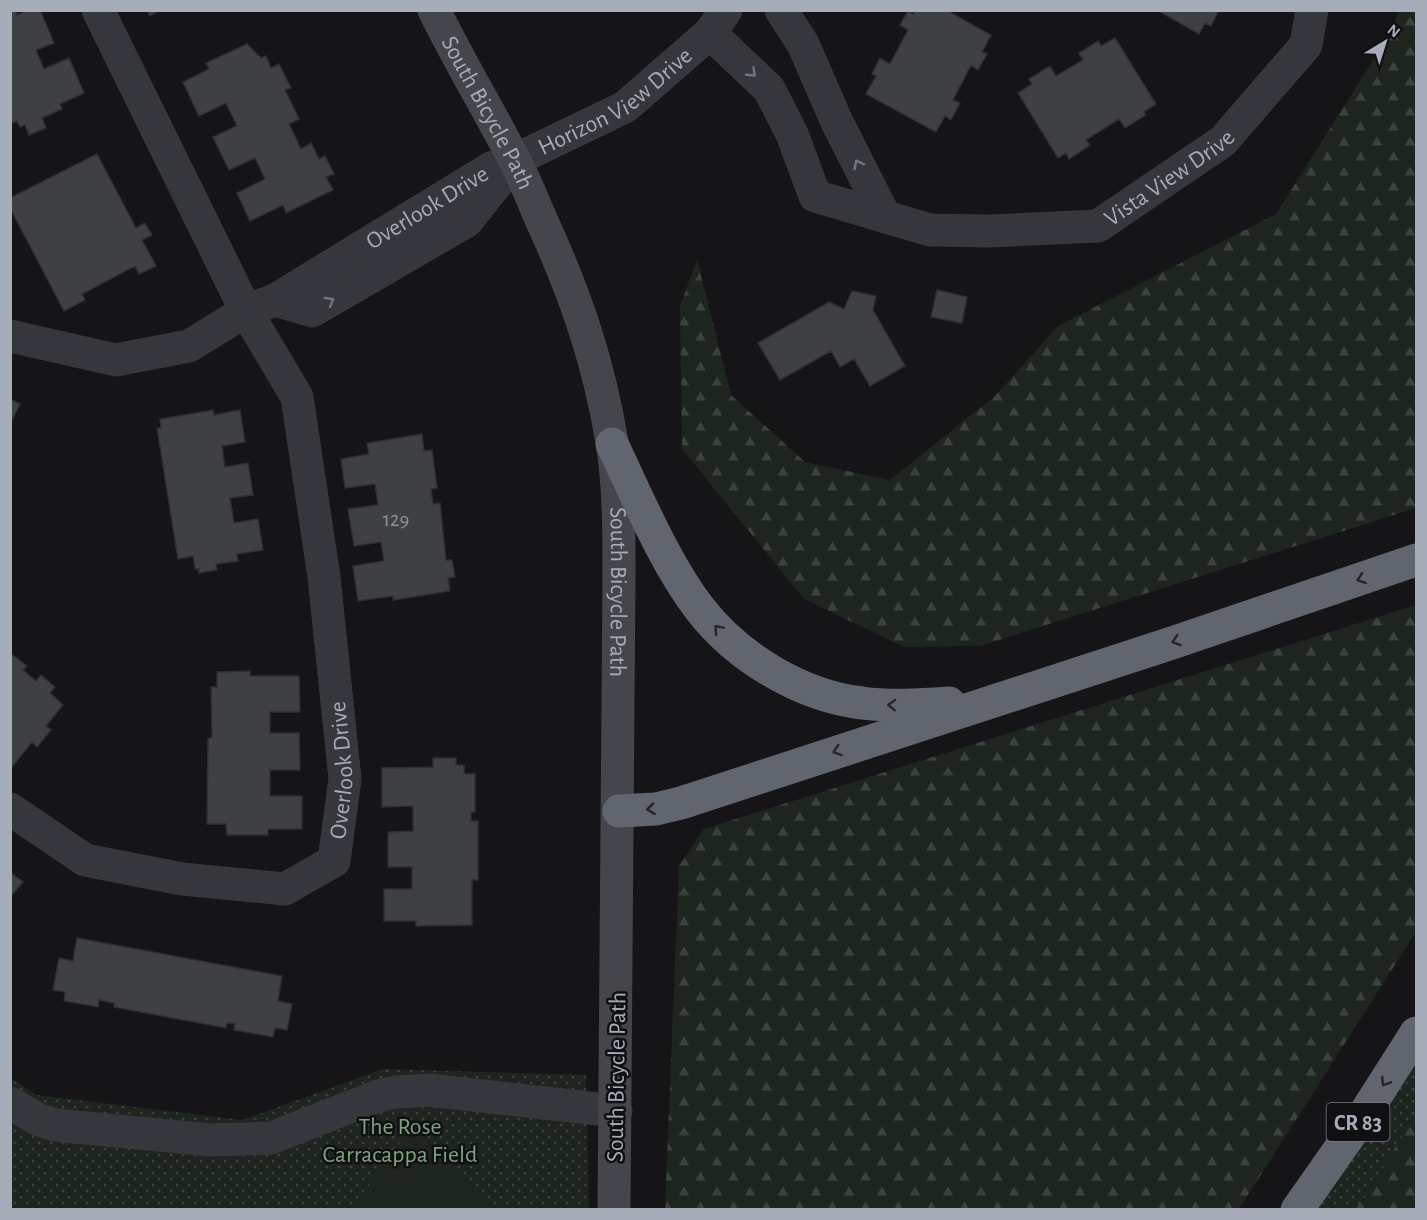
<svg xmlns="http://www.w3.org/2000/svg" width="1427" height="1220" viewBox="0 0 1427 1220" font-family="'Alegreya Sans',sans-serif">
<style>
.grass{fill:url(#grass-dots)}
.forest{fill:url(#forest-firs)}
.garden{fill:#1d251e}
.building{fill:#3f4044;stroke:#2f2f33;stroke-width:1.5}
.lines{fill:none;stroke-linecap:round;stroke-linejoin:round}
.street{stroke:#36373c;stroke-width:33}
.secondary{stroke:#44464c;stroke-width:33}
.highway{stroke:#61656e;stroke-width:33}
.oneway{stroke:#747780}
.oneway2{stroke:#242529}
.labels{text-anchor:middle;stroke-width:5;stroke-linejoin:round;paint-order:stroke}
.number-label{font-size:21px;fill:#8c919b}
.shield{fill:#101012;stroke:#797d86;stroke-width:1.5}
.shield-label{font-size:22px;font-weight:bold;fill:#a6acb8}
.street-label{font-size:24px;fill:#a6acb8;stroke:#101012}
.park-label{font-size:24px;fill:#7ca47d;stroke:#101012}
</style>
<defs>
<pattern id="grass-dots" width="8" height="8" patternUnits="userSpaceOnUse" patternTransform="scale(1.5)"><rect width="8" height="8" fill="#1d251e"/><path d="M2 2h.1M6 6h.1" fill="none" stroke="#3b423d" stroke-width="1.8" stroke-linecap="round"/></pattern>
<pattern id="forest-firs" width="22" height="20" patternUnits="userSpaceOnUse" patternTransform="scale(1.5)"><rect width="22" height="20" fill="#1d251e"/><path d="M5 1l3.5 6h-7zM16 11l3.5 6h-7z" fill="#3b423d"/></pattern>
</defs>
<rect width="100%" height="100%" fill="#151517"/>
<path class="grass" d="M1416,1033v176l-119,1z
M383,1069l203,6 3,134h-578l-1,-132 27,18 205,25z"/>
<path class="forest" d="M1399,11h17v497l-436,138 -76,1 -100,-48 -122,-150 -2,-143 17,-46 34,135 74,67 85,18 105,-84 63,-70 218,-112 113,-179z
M1416,605v327l-177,277h-574l14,-343 25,-37z
M1416,1111v98h-61l12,-14z"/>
<path class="garden" d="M409,1129l86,78 1,2h-144z"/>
<path class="building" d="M10,10h5l2,5 11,-5h12l14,33 -18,7 8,19 25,-11 15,35 -24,11 2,5 -20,9 4,10 -17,7 -4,-10 -5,2 -3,-6 -7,3z
M147,10h13l-10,6z
M915,10h31l45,25 -9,17 5,2 -9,16 -7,-5 -18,35 7,3 -9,17 -6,-4 -9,16 -70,-38 10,-18 -4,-2 8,-16 10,6 18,-34 -8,-5 8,-14 5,3z
M1157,10h62l-8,16 -6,-3 -6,11z
M1115,38l41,66 -12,8 2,3 -21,13 -6,-9 -33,21 4,5 -21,14 -3,-6 -8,5 -40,-65 14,-9 -3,-5 21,-13 6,10 27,-16 -4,-7 19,-12 3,5z
M247,44l14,14 5,-2 5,12 8,-4 12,24 -6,2 14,29 -10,5 12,25 10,-6 8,16 6,-3 9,18 -8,3 7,13 -47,23 -3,-8 -33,16 -13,-28 28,-14 -10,-21 -26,12 -16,-33 24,-11 -11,-23 -27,13 -16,-34 26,-13 -3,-6z
M97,154l39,74 9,-5 7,12 -10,5 14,26 -17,8 -4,-8 -53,28 3,6 -21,11 -54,-103v-10z
M937,290l30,7 -5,26 -31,-6z
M852,291l24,5 -3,14 32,56 -35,20 -16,-27 -14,8 -9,-16 -51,29 -22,-37 71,-41 15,7z
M10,399l10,5 -10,20z
M213,410l1,5 26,-5 5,32 -23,4 3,21 23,-4 5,32 -23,3 4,25 24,-4 5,31 -26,4 1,7 -22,3 1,6 -18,3v-4h-4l-2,-13 -15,3 -21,-131h4l-1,-9z
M422,434l2,17 8,-1 5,38 -6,1 2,15 7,-1 6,57h6l3,17 -7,1 2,13 -57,9v-4l-35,5 -5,-35 31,-5 -3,-19 -27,4 -6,-37 30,-4 -3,-21 -30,4 -4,-29 28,-5 -2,-11z
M10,653l17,13 -4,4 13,11 5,-6 14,12 -5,6 13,12 -17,21 5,4 -14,17 -5,-5 -20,25 -2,-1z
M250,671v5h49l1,36h-30v21h29l1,37h-30v26h32v33h-34v6h-41l-1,-11h-19l1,-85 4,-2 -1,-50h6v-15z
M433,758h23v7h8v9h11v38h-4v9h7v59h-6v45l-56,1v-5h-32v-32h28v-22h-24v-35l25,-1v-25l-31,1v-39l51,-1z
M10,872l13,10 -13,15z
M77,938l205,38 -4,25 14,3 -5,26 -12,-2 -2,9 -39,-7 1,-6 -8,-1 -1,5 -112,-21v-4l-15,-3 -1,7 -34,-6 1,-9 -12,-2 6,-32 14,3z"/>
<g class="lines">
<g class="street">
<path d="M781,10l22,34 33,76 49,97"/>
<path id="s1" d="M710,33l59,56 23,45 23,62 115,34 60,1 108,-5 125,-85 83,-96 6,-35"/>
<path d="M275,300l37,11 155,-90 45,-57"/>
<path id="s2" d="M10,336l106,24 73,-14 57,-35 29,-11 216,-132 24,-8 110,-53 85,-74 16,-23"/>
<path id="s3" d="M10,809l75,51 97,19 103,10 49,-28 11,-82 -21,-202 -27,-180 -51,-86 -148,-301"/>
<path d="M10,1103l29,17 16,5 156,15 60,-2 107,-42 17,-4 34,-2 187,21"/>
</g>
<path class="secondary" id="s4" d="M434,10c25,51 54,99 80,149 10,19 18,39 26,58 35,76 58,142 72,225 7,43 7,88 7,131l-5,637"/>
<path class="highway" d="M612,444c25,52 53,120 88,165 37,48 101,87 162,94 28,4 58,2 87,0
M619,811l37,-2 25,-6 491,-160 244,-83
M1297,1210l68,-97 51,-80"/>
</g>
<defs><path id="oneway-chevron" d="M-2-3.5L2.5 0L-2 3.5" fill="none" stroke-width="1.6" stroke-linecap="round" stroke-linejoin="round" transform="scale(1.5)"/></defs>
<g class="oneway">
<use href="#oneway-chevron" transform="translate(752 73) rotate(44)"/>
<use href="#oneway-chevron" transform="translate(858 164) rotate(-117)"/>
<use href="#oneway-chevron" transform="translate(330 301) rotate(-30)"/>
</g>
<g class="oneway2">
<use href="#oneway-chevron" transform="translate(1361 579) rotate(161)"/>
<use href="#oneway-chevron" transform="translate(718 629) rotate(-133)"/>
<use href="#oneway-chevron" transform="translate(1176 641) rotate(162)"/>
<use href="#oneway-chevron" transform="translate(892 705) rotate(-178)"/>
<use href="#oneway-chevron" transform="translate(837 751) rotate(162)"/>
<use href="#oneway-chevron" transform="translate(651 809) rotate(173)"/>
<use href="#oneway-chevron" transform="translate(1385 1082) rotate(123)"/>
</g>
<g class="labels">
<g class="number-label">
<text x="396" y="526">129</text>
</g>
<rect class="shield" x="1326.5" y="1103" width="63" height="38" rx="4.5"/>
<g class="shield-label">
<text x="1358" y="1130">CR 83</text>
</g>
<g class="street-label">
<text dy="8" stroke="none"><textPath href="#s2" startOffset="676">Horizon View Drive</textPath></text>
<text dy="8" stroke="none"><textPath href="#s4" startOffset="116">South Bicycle Path</textPath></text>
<text dy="8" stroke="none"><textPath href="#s1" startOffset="572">Vista View Drive</textPath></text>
<text dy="8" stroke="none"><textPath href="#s2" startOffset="459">Overlook Drive</textPath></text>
<text dy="8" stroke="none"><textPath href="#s4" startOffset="620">South Bicycle Path</textPath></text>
<text dy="8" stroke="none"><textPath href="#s3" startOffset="441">Overlook Drive</textPath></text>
<text transform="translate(616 1077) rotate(-89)" y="8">South Bicycle Path</text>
</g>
<g class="park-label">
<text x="400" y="1134">The Rose<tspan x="400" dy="28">Carracappa Field</tspan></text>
</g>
</g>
<rect width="1427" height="1220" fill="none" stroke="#a6acb8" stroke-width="24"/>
<g transform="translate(1385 42) rotate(38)" stroke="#101012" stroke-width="4.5" paint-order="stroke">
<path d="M0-4.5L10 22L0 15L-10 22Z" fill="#a6acb8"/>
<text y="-9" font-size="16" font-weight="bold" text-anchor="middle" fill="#a6acb8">N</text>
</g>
</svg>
